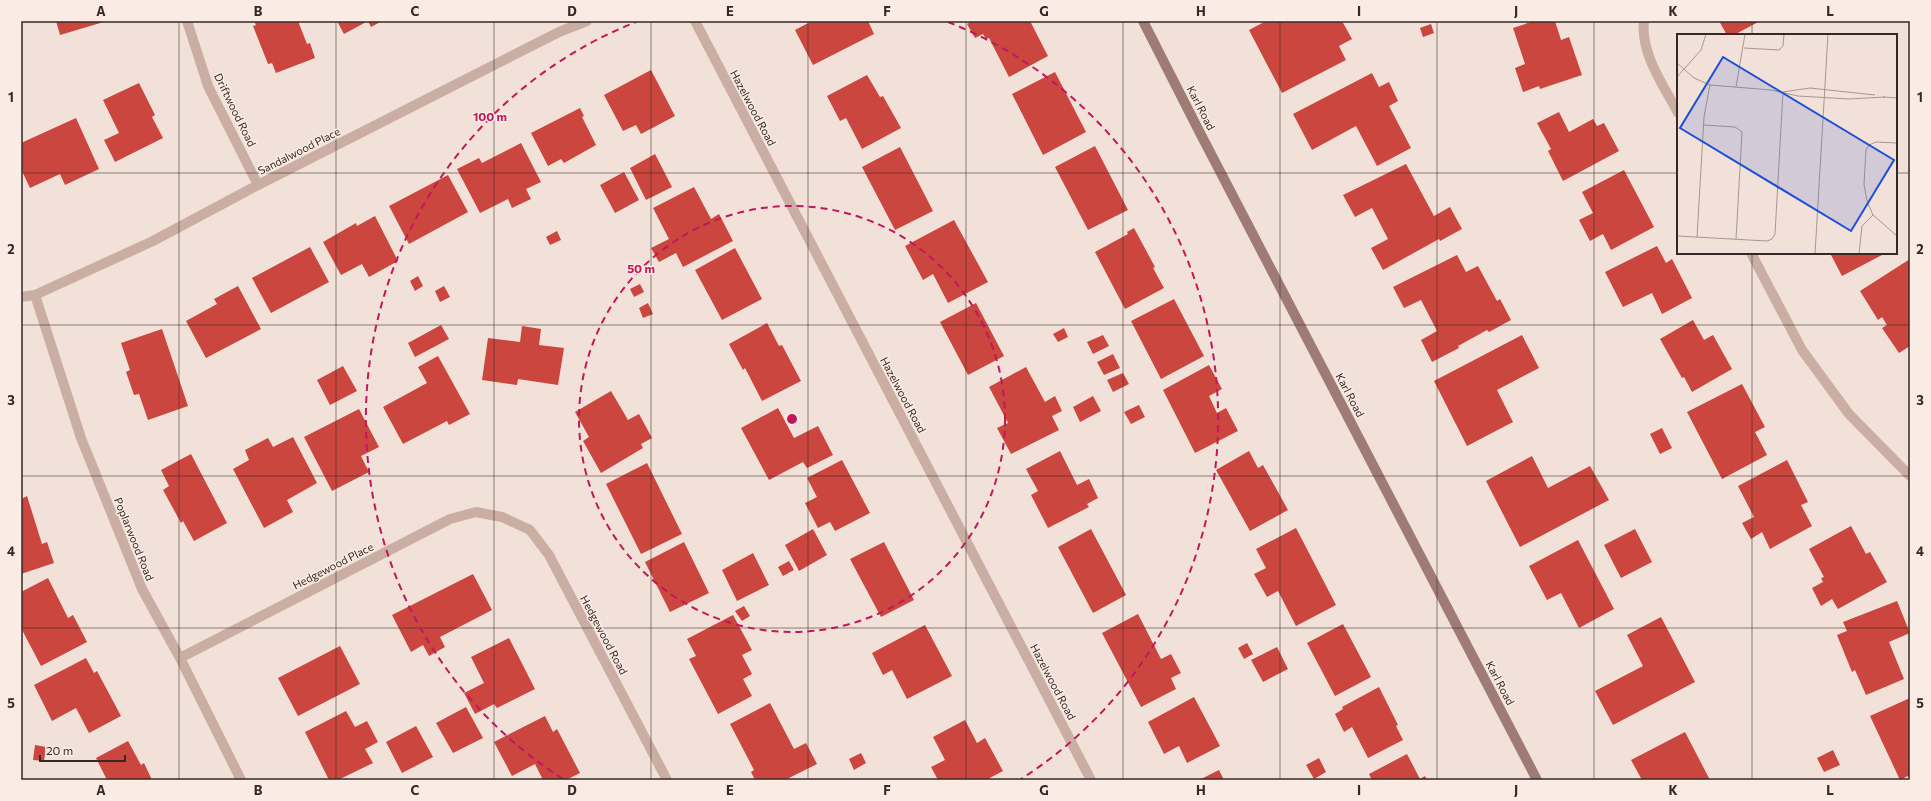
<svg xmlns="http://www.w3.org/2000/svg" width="1931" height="801" viewBox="0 0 1931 801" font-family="Commissioner,sans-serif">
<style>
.building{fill:#ca463e}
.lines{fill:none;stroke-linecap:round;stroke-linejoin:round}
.minor{stroke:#caaea4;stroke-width:10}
.secondary{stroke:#9e7c75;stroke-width:10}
.grid{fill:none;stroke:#352826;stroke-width:1;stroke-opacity:0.55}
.ring{fill:none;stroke:#c2185b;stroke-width:2;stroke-dasharray:7 5}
.labels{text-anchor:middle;stroke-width:3;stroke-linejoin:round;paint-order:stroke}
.street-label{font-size:11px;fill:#352826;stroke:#faece4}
.inset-road{fill:none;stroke:#a69791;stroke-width:1}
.view{fill:#1d4ed8;fill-opacity:0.15;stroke:#1d4ed8;stroke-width:2}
.inset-edge{fill:none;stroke:#352826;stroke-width:2}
.centre{fill:#c2185b;stroke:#faece4;stroke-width:2}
.ring-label{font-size:12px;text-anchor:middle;font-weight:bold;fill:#c2185b;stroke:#faece4;stroke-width:3;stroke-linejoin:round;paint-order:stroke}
.neatline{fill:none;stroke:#352826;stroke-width:1.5}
.grid-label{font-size:13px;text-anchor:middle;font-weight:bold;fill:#352826}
</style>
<rect width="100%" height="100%" fill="#f2e1d8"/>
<path class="building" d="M56,21h51l-47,14z
M254,21h44l9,23 3,-1 5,15 -39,15 -4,-10 -4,1 -15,-38 3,-1z
M337,21h45l-11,6 -3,-6 -24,13z
M812,21h56l6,13 -61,31 -18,-35z
M972,21h58l18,35 -39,21 -20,-39 -3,1 -3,-5 -8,4 -8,-14z
M1266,21h76l10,18 -13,7 7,14 -64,33 -33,-63z
M1534,21h21l6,19 8,-3 13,38 -42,14 -1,-3 -16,6 -8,-24 10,-4 -12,-36z
M1719,21h41l-26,14h-7z
M1431,24l3,9 -11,4 -3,-9z
M651,70l24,46 -34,18 -5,-9 -13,6 -19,-36z
M1055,72l31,60 -43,23 -31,-61z
M1372,73l7,14 10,-5 9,19 -9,5 22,42 -34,18 -21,-40 -44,24 -19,-36z
M867,75l13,22 3,-1 18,32 -39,21 -16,-31 -6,3 -13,-25z
M139,83l16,32 -3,2 11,21 -48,24 -11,-22 15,-7 -16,-33z
M580,108l4,8 -2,1 14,28 -32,18 -3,-4 -13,7 -17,-33z
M1559,112l10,20 24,-13 4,7 7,-3 15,28 -56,30 -15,-30 3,-2 -14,-26z
M76,118l23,51 -34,16 -5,-11 -30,14 -9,-19v-26z
M521,143l20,39 -15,7 5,10 -19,9 -4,-9 -28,14 -23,-44 22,-11 3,5z
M1095,146l33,64 -40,20 -33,-63z
M900,147l33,64 -38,19 -33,-63z
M655,154l17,33 -26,13 -16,-32z
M1406,164l28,52 16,-9 12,22 -22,12 -1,-2 -56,31 -12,-22 17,-9 -16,-31 -17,9 -12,-22z
M1624,170l30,57 -43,23 -8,-16 -13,7 -11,-21 14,-7 -11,-21z
M624,172l15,28 -24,13 -15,-28z
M448,175l20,37 -59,32 -20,-38z
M694,187l17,32 8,-5 14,27 -50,26 -7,-14 -17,9 -8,-14 18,-9 -16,-31z
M375,216l23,45 -29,16 -7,-13 -21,11 -18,-33 33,-19 1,3z
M954,220l34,62 -40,21 -15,-29 -10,6 -18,-34z
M1134,228l21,39 -2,1 11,20 -39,21 -30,-57 33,-18 -1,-2z
M557,231l4,9 -11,5 -4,-8z
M1657,246l9,17 6,-4 20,39 -30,16 -10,-21 -29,14 -18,-35z
M310,247l19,35 -58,31 -19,-35z
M735,248l27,51 -40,21 -27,-50z
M1830,253h51l1,2 -40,21z
M1457,255l9,17 12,-6 19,35 3,-2 11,21 -22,12 -2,-2 -29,16 1,2 -27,14 -11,-22 16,-9 -16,-31 -17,8 -11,-21z
M1910,259v87l-11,7 -17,-25 5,-3 -5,-8 -4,3 -18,-29z
M418,276l5,10 -8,5 -5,-10z
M640,284l4,8 -10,5 -4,-8z
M238,286l23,43 -55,29 -20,-37 31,-17 -3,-5z
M444,286l6,11 -10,5 -5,-11z
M1174,299l30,57 -43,23 -30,-58z
M648,303l5,11 -10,4 -4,-10z
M976,303l28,53 -36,19 -28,-53z
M1693,320l11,20 9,-5 19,34 -40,23 -8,-15 -2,1 -22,-39z
M767,323l12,23 3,-1 19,36 -39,20 -17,-33 -2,2 -14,-26z
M441,325l8,14 -34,18 -7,-14z
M522,326l19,3 -2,16 25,3 -6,37 -40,-6 -1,6 -35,-5 6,-42 32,4z
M1064,328l4,9 -10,5 -5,-8z
M162,329l26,77 -40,14 -9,-26 -5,1 -8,-23 4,-2 -9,-27z
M1103,335l6,11 -16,8 -6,-12z
M1522,335l17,33 -42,22 16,32 -46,24 -33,-65z
M1113,354l7,14 -16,7 -7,-13z
M438,356l32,58 -21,11 -2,-4 -44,23 -20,-37 44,-24 -9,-16z
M1209,365l13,24 -13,7 8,17 9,-5 12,23 -43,22 -32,-63z
M343,366l14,25 -27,14 -13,-25z
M1026,367l19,35 10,-6 7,15 -10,5 7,14 -48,24 -14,-26 11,-5 -19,-36z
M1123,373l6,11 -16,8 -6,-12z
M1742,384l23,43 -10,5 12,23 -45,24 -35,-67z
M611,391l17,29 11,-6 13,24 -11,6 2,4 -42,25 -18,-32 6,-4 -14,-25z
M1093,396l8,15 -21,11 -7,-15z
M1139,405l6,12 -14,7 -7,-12z
M778,408l16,30 24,-12 15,29 -26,13 -4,-6 -34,18 -28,-52z
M359,409l20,38 -18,9 8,16 -37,19 -28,-54z
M1662,428l10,20 -12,6 -10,-20z
M293,437l24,46 -30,17 6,12 -29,16 -31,-59 16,-9 -4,-10 23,-12 5,9z
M1060,451l17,34 12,-6 9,19 -11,6 2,3 -41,21 -17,-33 7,-4 -12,-22z
M1249,451l9,17 5,-3 25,45 -38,21 -34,-61z
M191,454l36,69 -33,18 -11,-20 -2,2 -18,-33 6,-4 -8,-16z
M1532,456l16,32 42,-22 19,34 -89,47 -34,-66z
M842,460l28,53 -35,18 -5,-9 -12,6 -13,-25 12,-6 -10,-19z
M1787,460l21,42 -7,3 11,21 -42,23 -8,-17 -11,7 -9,-16 12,-6 -16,-31z
M647,463l35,71 -41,20 -35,-70z
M27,496l15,48 5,-2 7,21 -33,11v-75z
M1851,526l15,28 4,-2 17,30 -49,27 -6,-10 -11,7 -9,-18 11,-6 -2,-4 3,-1 -15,-28z
M1296,528l40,77 -40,21 -18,-35 -11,6 -13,-23 12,-6 -10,-19z
M813,529l14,26 -28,16 -14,-26z
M1091,529l35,66 -33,18 -35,-66z
M1635,529l17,33 -31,16 -17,-33z
M1578,540l36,69 -35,19 -18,-35 -14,7 -18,-34z
M684,542l25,51 -39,19 -25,-50z
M884,542l30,58 -33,17 -31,-58z
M753,553l16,32 -32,16 -15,-31z
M789,561l5,9 -11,6 -5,-9z
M473,574l19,36 -52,27 5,10 -16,9 -6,-11 -12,7 -19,-37z
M48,578l20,40 5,-3 14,27 -46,24 -20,-38v-36z
M1897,601l13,32 -21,9 15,37 -38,16 -11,-25 -3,2 -15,-37 10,-4 -4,-9z
M744,606l6,10 -8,5 -7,-10z
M1138,614l23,45 10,-5 10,19 -10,5 5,11 -35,18 -39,-74z
M733,615l19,35 -10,5 10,19 -9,5 9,17 -34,18 -29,-55 7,-3 -9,-17z
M1661,617l34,65 -82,43 -18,-34 48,-25 -16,-31z
M1343,624l28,53 -36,19 -28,-53z
M925,625l27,51 -45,23 -15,-29 -9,5 -11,-22z
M509,638l26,51 -38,19 -3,-4 -19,10 -11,-21 20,-10 -13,-26z
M1247,643l6,11 -9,5 -6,-11z
M340,646l20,38 -62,32 -20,-38z
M1277,647l11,22 -25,13 -12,-22z
M86,658l8,15 3,-2 24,45 -32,17 -13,-25 -24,13 -18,-36z
M1379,687l19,38 -2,1 7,14 -35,18 -16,-31 -8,5 -9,-18 8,-5 -1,-2z
M1194,697l26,49 -33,17 -8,-17 -15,8 -16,-32z
M1910,698v77l-10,5 -30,-64z
M770,703l24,46 12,-6 11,21 -32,16h-30l-4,-8 3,-2 -24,-46z
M466,707l17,31 -30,15 -17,-30z
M346,711l9,16 12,-6 11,21 -13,7 8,14 -35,17h-9l-24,-48z
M545,716l8,16 4,-3 23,44 -14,7h-23l-8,-16 -23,12 -18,-34z
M965,720l12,23 8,-5 18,33 -17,9h-48l-7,-13 14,-7 -12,-23z
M416,726l17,31 -31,16 -16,-31z
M1685,732l25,48h-68l-11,-20z
M128,741l13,24 3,-2 8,17h-45l-11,-22z
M35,745l11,2 -2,14 -11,-1z
M1833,750l7,15 -16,7 -7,-14z
M861,753l5,10 -12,7 -5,-11z
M1407,754l13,25 5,-3 2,4h-55l-3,-6z
M1319,758l7,14 -12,7 -8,-14z
M1219,770l5,10h-25z"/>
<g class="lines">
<path class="minor" d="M187,21l21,65 50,99
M695,21l396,759
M1644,21c-4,32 20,65 34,92
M1751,253l51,97 47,64 61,62
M35,295l46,143 61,151 38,69 61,122
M21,297l14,-2 118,-54 105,-56 301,-153 28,-11
M180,658l270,-139 26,-7 26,5 28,13 19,25 118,225"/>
<path class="secondary" d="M1143,21l56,110 338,649"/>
</g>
<path class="grid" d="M179,21v759M336,21v759M494,21v759M651,21v759M808,21v759M966,21v759M1123,21v759M1280,21v759M1437,21v759M1594,21v759M1752,21v14M21,173h1657M1896,173h14M1752,253v527M21,325h1889M21,476h1889M21,628h1889"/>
<g class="ring">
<circle cx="792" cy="419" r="213"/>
<path d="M563 779A427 427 0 0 1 636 22M948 22A427 427 0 0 1 1021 779"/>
</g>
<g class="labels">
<g class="street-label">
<text transform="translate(753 108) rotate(62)" y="4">Hazelwood Road</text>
<text transform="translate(1201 108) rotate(63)" y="4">Karl Road</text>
<text transform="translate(235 110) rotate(64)" y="4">Driftwood Road</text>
<text transform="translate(299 151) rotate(-27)" y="4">Sandalwood Place</text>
<text transform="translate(903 395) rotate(62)" y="4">Hazelwood Road</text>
<text transform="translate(1350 395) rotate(62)" y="4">Karl Road</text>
<text transform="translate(134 539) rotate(68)" y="4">Poplarwood Road</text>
<text transform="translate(333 566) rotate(-27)" y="4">Hedgewood Place</text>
<text transform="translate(604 635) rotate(62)" y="4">Hedgewood Road</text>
<text transform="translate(1053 682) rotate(62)" y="4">Hazelwood Road</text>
<text transform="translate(1500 683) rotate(62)" y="4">Karl Road</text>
</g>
</g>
<g transform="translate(1677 34)">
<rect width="220" height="220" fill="#f2e1d8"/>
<path class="inset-road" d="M67,14l35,2 4,-4 1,-12M0,29l17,15 16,7 61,5 27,6 51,3 36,-2M0,43l24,-27 5,-16M59,53l9,-53M106,58l27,-4 65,7M206,63l14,1M27,91l31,2 7,5 -6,107M220,109l-21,-1 -7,3 -3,5 -2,34 3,17 6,14 24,21M0,202l90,5 5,-2 3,-5 8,-142M20,203l7,-120 6,-32M138,220l13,-220M182,220l3,-28 11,-11"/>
<path class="view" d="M46,23l171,103 -43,71 -171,-103z"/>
<rect width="220" height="220" class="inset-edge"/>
</g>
<circle cx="792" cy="419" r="6" class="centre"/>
<g class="ring-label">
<text x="490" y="121">100 m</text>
<text x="641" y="273">50 m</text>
</g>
<rect width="1931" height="801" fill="none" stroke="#faece4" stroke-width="44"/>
<path d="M40 755v6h85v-6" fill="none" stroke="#352826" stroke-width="2"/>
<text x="46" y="755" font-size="12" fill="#352826" stroke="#faece4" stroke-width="3" paint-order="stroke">20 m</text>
<rect x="22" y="22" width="1887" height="757" class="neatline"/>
<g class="grid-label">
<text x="101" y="16">A</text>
<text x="258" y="16">B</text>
<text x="415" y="16">C</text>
<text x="572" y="16">D</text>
<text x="730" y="16">E</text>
<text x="887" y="16">F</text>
<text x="1044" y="16">G</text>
<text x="1201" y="16">H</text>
<text x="1359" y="16">I</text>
<text x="1516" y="16">J</text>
<text x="1673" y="16">K</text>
<text x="1830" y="16">L</text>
<text x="11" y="102">1</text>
<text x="1920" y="102">1</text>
<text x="11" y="254">2</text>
<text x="1920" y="254">2</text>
<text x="11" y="405">3</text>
<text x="1920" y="405">3</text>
<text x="11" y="556">4</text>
<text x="1920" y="556">4</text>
<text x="11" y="708">5</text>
<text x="1920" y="708">5</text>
<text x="101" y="795">A</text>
<text x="258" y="795">B</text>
<text x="415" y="795">C</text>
<text x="572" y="795">D</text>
<text x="730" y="795">E</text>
<text x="887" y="795">F</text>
<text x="1044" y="795">G</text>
<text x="1201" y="795">H</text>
<text x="1359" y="795">I</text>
<text x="1516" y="795">J</text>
<text x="1673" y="795">K</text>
<text x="1830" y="795">L</text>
</g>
</svg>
